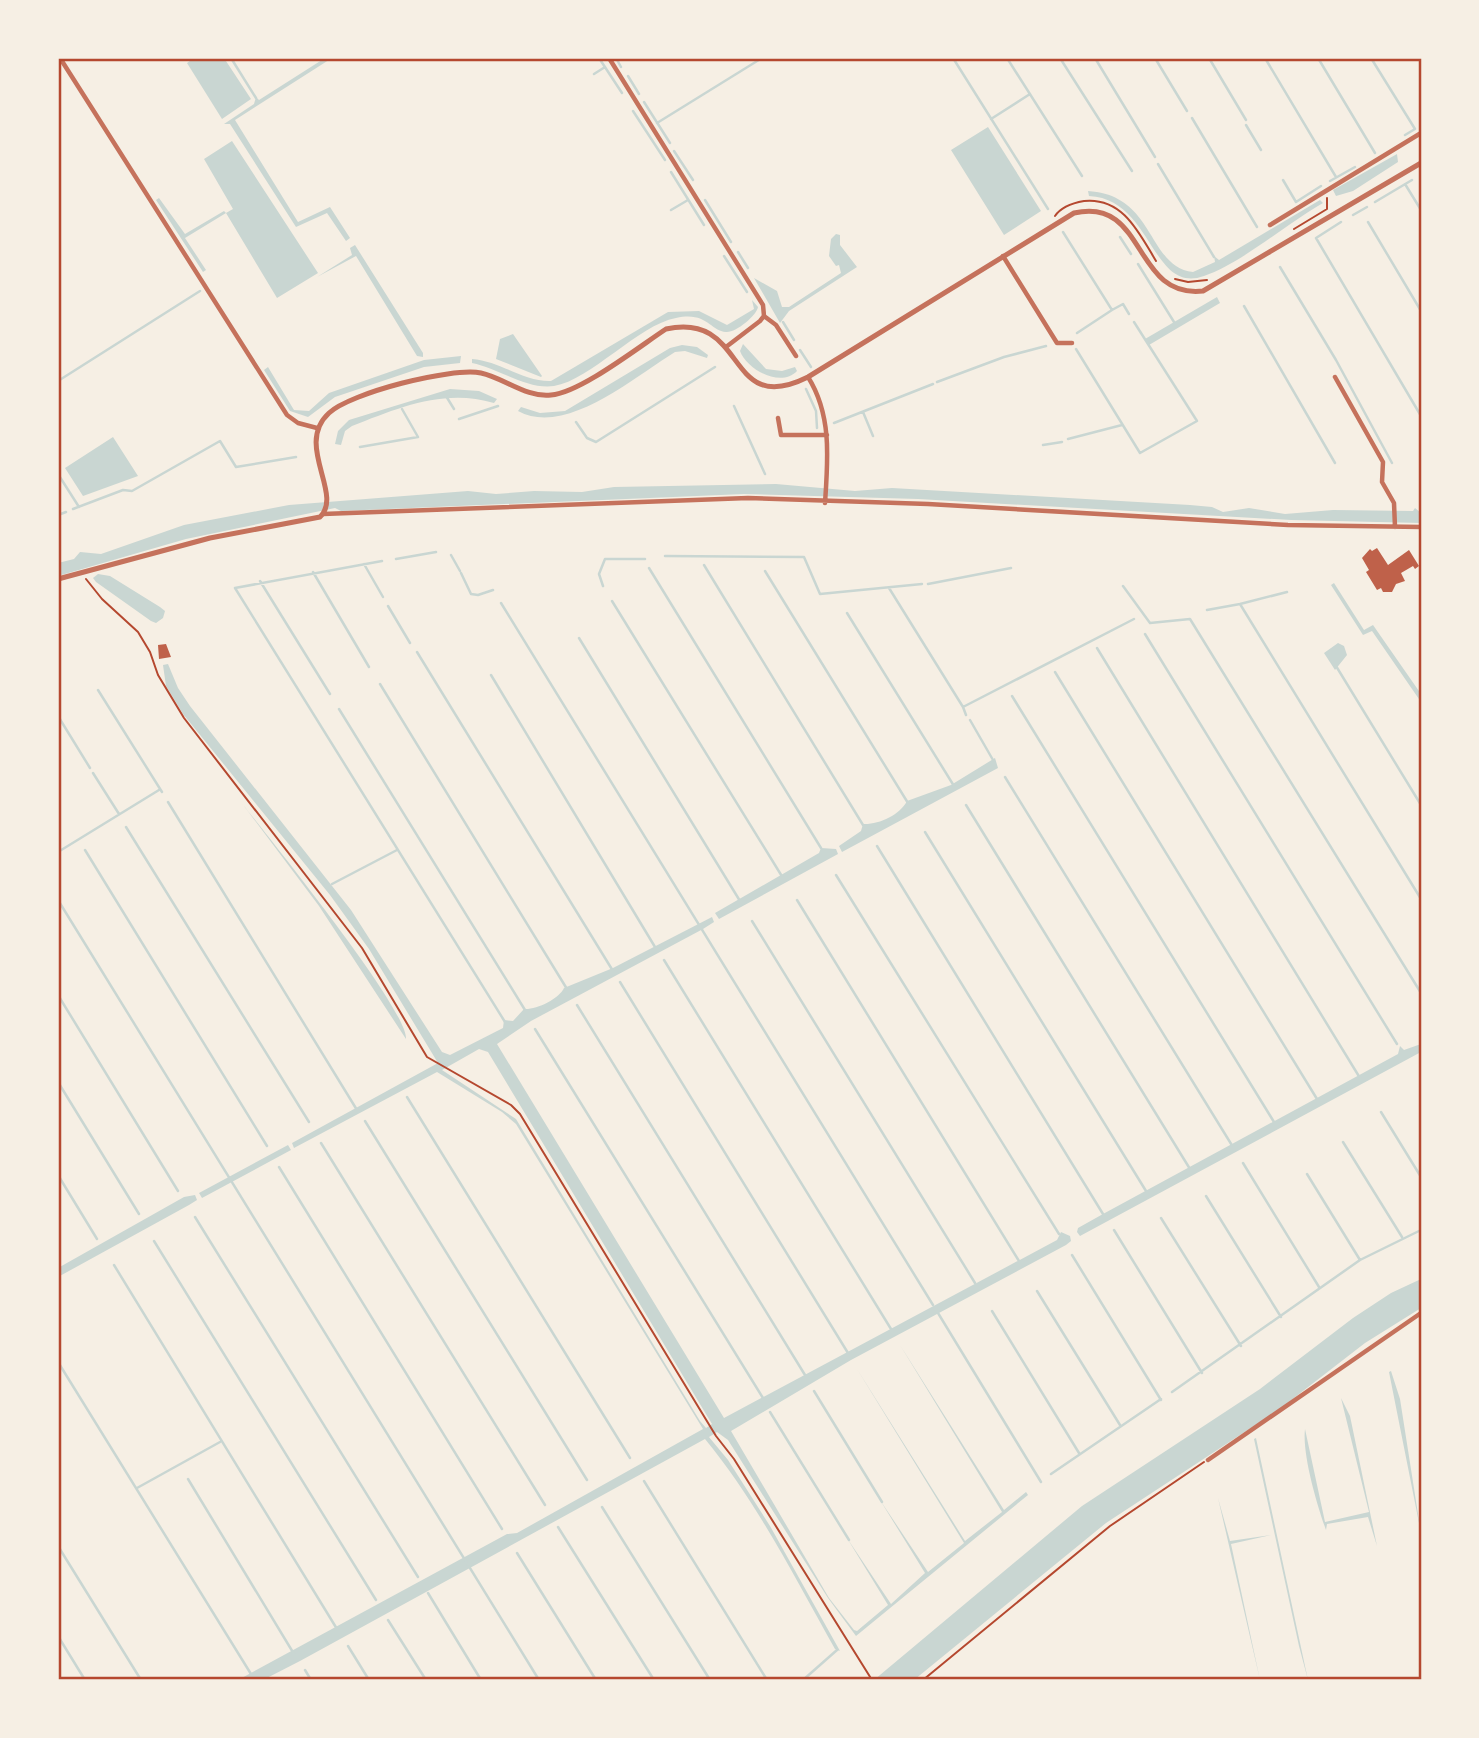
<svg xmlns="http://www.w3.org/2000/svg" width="1479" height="1738" viewBox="0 0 1479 1738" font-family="Jost,sans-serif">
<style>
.water{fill:#c9d6d2;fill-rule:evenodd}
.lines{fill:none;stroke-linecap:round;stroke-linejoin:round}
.stream{stroke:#c9d6d2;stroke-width:2.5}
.building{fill:#bf614a}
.path{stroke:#b5482f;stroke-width:2}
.minor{stroke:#c5725c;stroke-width:4.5}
.tertiary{stroke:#c5725c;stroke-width:5}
.neatline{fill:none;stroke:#b5482f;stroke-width:2.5}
</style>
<rect width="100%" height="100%" fill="#f6efe4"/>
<path class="water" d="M194,58h30l27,41 -29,20 -35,-56z
M325,58h7l-97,62 63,102 32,-15 20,31 -4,3 -19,-28 -31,14 -66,-103h-6l30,-20 2,-7 3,3z
M988,127l53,84 -37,24 -53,-85z
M232,141l86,132 -41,25 -51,-85 -41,25 21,32 -3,2 -47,-72 3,-2 26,36 39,-23 2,2 7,-4 -29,-50z
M1397,154l1,8 -45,29 -17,5 -3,-6z
M1088,191c68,4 59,76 105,81l22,-10 -1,-6 5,4 101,-60 3,3c-37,21 -81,60 -119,73 -53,19 -51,-77 -115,-80z
M836,234l4,1v10l17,22 -68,44 -9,12 -26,-45 23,13 5,16h7l52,-34 -2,-8 -3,1 -7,-10 2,-17z
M355,245l68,108v4l-6,-1 -61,-100 -39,21 35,-22 -2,-7z
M1217,297l3,6 -71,42 -4,-6z
M752,300l6,7c-1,8 -22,26 -32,25 -16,-1 -19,-21 -50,-14 -38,7 -85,62 -122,68 -27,4 -56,-18 -82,-23v-4c28,2 52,23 79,22l117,-69 31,-1 28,14 27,-16z
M513,334l29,42 -1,1 -45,-18 4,-20z
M743,344l23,25 16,2 13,-4 2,4c-16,17 -50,-1 -57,-20z
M682,345l15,2 11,8 -1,3 -22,-7 -10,1c-41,25 -109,85 -157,59l3,-4 19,6 25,-2 105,-63z
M461,356l-1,7 -36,4 -89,30 -27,20 -18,-6 -26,-41 4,-3 26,43 15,1 20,-18 95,-33z
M450,389l29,2 18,8 -3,4c-50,-15 -96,5 -142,23l-7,5 -4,14 -6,-1 3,-13 11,-11z
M113,437l25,39 -55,20 -18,-28z
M776,484l79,7 37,-3 298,17 22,2 11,5 26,-4 36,6 48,-4 80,1 2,-3 6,5v10l-130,-3 -373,-21 -174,-5 -403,17 -6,-3 -149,31 -128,37v-13l16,-4 6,-7 21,2 83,-29 105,-20 179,-14 28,3 38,-3 48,1 32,-5z
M98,574l12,2 50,31 5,4 -2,7 -7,5 -5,-2 -55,-39 -3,-4z
M1334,583l30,47 9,-5 48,69v8l-49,-71 -9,4 -32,-50z
M1338,643l6,3 3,9 -12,15 -11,-17z
M168,664l10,24 12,18 161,204 91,142 8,3 53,-27 1,-8 9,1 11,-12c12,1 35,-10 40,-21l49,-20 99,-51 2,5 -11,7 -172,92 -34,23 227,374 333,-178 4,-8 9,4 1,5 -5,4 -215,115 -120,71 98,167 25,32 3,1 31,-26 -41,-67 44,66 34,-31 -45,-73 48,72 36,-29 -107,-174 108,172 37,-29 -102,-167 104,165 22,-18 2,3 -172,141 -28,-38 -100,-158 -11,-8 -8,5 19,23 42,66 70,125 -5,-2c-40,-71 -78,-147 -130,-210l-405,222 -37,19h-25l269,-146 10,-1 186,-104 -187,-305 -14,-12 -65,-40 -143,76 -2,-5 146,-80 -69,-114 -39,-54 -147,-181 -17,-28 -3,-21zM479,1049l9,3 224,372 -6,4 -6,-7 -184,-302 -74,-49z
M995,758l3,10 -156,84 -3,-6 22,-15 2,-7c15,1 37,-9 44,-23l44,-16z
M241,802c27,35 167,207 165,237l-87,-133z
M821,848l15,1 2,5 -119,65 -4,-6 104,-60z
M1421,1044v8l-341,184 -3,-4 1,-4 25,-14 295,-160 2,-8 4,4z
M288,1145l3,5 -89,48 -3,-5z
M195,1195l2,5 -8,5 -131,72v-9l126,-71z
M1421,1279v29l-56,35 -84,65 -175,115 -192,157h-40l208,-174 178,-117 93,-71 38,-25z
M1391,1371l9,28 21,134 -32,-161z
M1341,1398l9,18 27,130 -9,-29 -41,7 -1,6c-9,-25 -24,-76 -21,-101l20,93 44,-10z
M1256,1438l52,242 -9,-34 -45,-207z
M1218,1498l12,43 41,-6 -40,9 29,136z"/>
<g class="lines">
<path class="stream" d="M231,58l25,40
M599,58l23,35
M616,58l5,9
M953,58l95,151
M1007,58l75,118
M1060,58l72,113
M1095,58l60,99
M1155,58l32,53
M1209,58l37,62
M1265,58l71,119
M1318,58l57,95
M1371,58l44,71 -10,6
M594,74l11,-7
M628,76l11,18
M644,102l26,41
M633,111l32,49
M1192,118l65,109
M991,119l39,-25
M657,123l105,-65
M1246,125l15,25
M674,151l19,29
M1158,164l56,93
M671,172l33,53
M1283,180l13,22 25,-16
M1330,181l25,-14
M1405,184l16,26
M705,200l26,42
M1375,202l37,-22
M671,210l17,-10
M1353,215l14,-8
M1341,222l-25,16 105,178
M1368,222l53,89
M1063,232l49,78 11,-6 6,10
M1120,237l11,17
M738,252l10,16
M724,256l23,36
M1138,264l36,58
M1280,267l56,93 56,103
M1244,306l91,157
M783,322l11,18
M1077,333l35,-23
M1076,349l64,104 57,-32 -63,-99
M800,350l11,17
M58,381l142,-90
M937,382l67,-25 42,-11
M806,389l10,22 1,17
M446,396l8,13
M734,406l31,68
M863,412l10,24
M459,419l39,-13
M576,422l11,16 9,4 119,-75
M834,423l99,-39
M1068,439l54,-14
M1043,445l19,-3
M360,447l58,-10 -16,-28
M58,474l21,33
M73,509l50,-19 9,1 88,-50 16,26 60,-10
M58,515l8,-3
M451,555l9,16
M665,556l139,1 16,37 102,-10
M396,559l40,-7
M382,561l-147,27 270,434
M364,564l19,33
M704,565l159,260
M649,568l172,280
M765,571l143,232
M313,572l56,95
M461,573l10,21 7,1 15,-5
M260,581l70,113
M928,584l83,-16
M603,586l-4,-12 6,-15h40
M1123,586l27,37 40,-4 231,374
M889,588l74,119 171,-88
M612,601l171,277
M501,603l432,702
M1240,604l47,-12
M388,606l22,37
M1207,610l33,-6 181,295
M847,613l107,173
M1145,634l252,410
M579,638l161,263
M1097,648l263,430
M417,652l196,319
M1336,666l85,139
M1055,672l262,427
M491,675l164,272
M380,684l187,305
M98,690l64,102
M1012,696l262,426
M963,707l3,8
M339,709l186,301
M58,716l32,52
M970,720l23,40
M93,773l26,41
M1005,777l228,370
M168,802l189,308
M966,805l224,364
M126,827l183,295
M925,832l221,359
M877,846l226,368
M85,850l182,296
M58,852l101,-62
M836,875l223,359
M332,884l65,-34
M58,900l481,780
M797,900l222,361
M752,921l223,362
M664,960l227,369
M620,982l228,371
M58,995l120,196
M577,1005l228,370
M535,1029l228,369
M58,1082l81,132
M407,1097l223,361
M1381,1112l40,65
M365,1121l222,359
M1343,1142l59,95
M321,1143l224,362
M1243,1163l76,124
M279,1167l223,362
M1307,1174l53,86
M58,1175l39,64
M1206,1196l75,121
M195,1217l223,360
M1161,1218l80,128
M1114,1230l88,143
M154,1241l222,359
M1072,1255l89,145
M114,1265l223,364
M1037,1291l83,134
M992,1311l87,142
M938,1313l103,169
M58,1362l193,312
M814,1391l68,111
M1172,1392l188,-132 61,-30
M770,1412l79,128
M1051,1474l110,-75
M188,1479l106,175
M644,1481l123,199
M137,1488l83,-46
M602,1507l108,173
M558,1527l96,153
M58,1546l83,134
M517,1553l79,127
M428,1593l53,87
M388,1620l38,60
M58,1636l27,44
M348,1646l21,34
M305,1670l6,10
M803,1680l34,-30"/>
</g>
<path class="building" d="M1377,548l11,17 21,-15 10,16 -4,3 -2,-3 -12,7 4,8 -9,3 -4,8h-9l-2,-4 -4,2 -11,-18 3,-2 -7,-12 8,-9 2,2z
M166,644l5,13 -12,2 -1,-14z"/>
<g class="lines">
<path class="path" d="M1055,216c6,-9 18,-13 29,-15 39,-4 55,32 72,60
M1294,229l33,-20v-11
M1175,279l13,3 19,-2
M86,579l16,20 36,33 12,20 8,23 26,43 178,230 65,109 84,48 9,9 196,322 18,23 138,221
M923,1680l187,-154 94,-64"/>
<path class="minor" d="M60,58l227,357 11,8 19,5
M609,58l154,247 1,11 -4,5 -34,26
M1270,225l151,-92
M1003,256l54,87h15
M764,316l12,9 20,31
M808,377c24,38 20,82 17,126
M1335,377l48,85 -1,20 12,21 1,24
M778,418l3,17h46
M323,514l425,-16 180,6 360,21 133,2
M1208,1460l213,-147"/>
<path class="tertiary" d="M58,579l152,-41 110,-21c24,-23 -26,-72 9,-104 21,-20 122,-46 152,-40 23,5 46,25 70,22 29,-2 89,-49 115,-66 83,-18 58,90 142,48l266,-164c73,-17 58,86 129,78l218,-128"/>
</g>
<rect width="1479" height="1738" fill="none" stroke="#f6efe4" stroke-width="119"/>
<rect x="60" y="60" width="1360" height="1618" class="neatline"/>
</svg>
